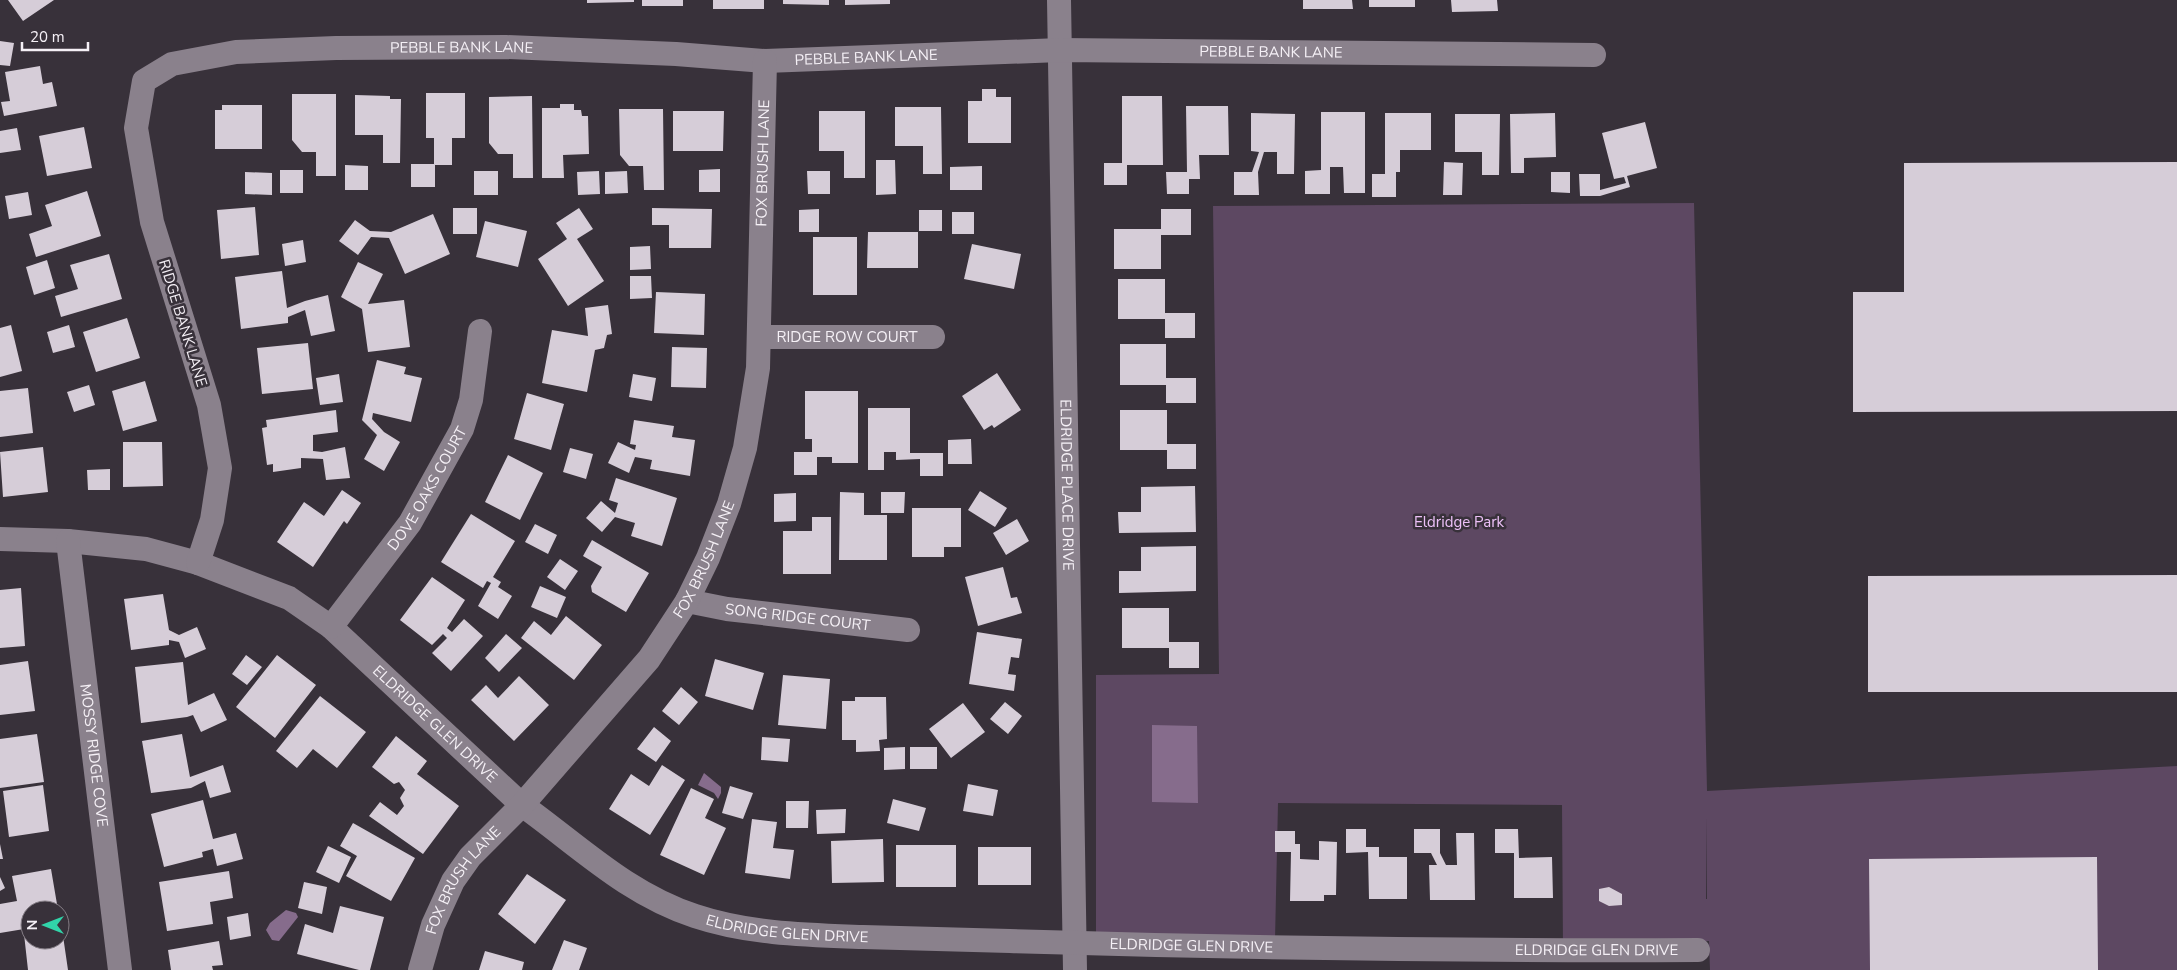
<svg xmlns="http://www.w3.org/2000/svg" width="2177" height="970" viewBox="0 0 2177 970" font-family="'Nunito Sans',sans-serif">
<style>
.green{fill:#5d4862;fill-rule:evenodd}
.water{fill:#866c8c}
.building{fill:#d6cdd8}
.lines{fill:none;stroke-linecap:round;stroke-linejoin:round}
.street{stroke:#8a818c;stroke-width:24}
.labels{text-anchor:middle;stroke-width:5;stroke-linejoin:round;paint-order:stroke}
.street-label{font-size:15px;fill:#f5f0f6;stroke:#38313a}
.park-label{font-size:15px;fill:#ecc0f7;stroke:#38313a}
</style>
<rect width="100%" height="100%" fill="#38313a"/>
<path class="green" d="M1694,203l13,588 470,-25v204h-467l-1,-29 -146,9 -1,-145 -284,-2 -3,137 -179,3v-268l123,-1 -6,-468zM1707,817v82h-1z"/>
<path class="water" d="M1152,725l45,1 1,77 -46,-1z
M704,773l17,14v6l-3,6 -4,-6 -16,-8z
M286,910l10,3 2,4 -19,24 -7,-1 -6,-10 4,-7z"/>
<path class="building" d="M8,0h46l-31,21z
M587,0h47v2l-47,1z
M642,0h41v6h-41z
M713,0h51v9h-51z
M783,0h46v5l-46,-1z
M845,0h45v4l-45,1z
M1303,0h49l1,9h-50z
M1369,0h46v7h-46z
M1451,0h46l1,11 -46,1z
M0,41l14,2 -4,23 -10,-1z
M40,66l3,18 9,-2 5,24 -53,10 -3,-14 9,-1 -5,-29z
M982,89h14v8h15v46h-43v-42h14z
M426,93h39v45h-13v27h-17v22h-24v-23h23v-26h-8z
M292,94h44v82h-20v-24h-14l-10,-12z
M355,95l35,1v3h11l-1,64h-17v-28h-28z
M532,96l1,82h-20v-24h-15l-9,-11v-46z
M1122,96h40l1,69h-36v20h-23v-22h18z
M560,104h14v6h7l1,6h6l1,38 -26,1 1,23h-22v-70h18z
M222,105h40v44h-47v-39h7z
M1186,106h42l1,49h-30l1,24h-11v15h-22l-1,-22h21z
M895,107h46l1,67h-19v-28h-28z
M619,109h44l1,81h-20l-1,-24h-14l-9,-11z
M673,111h51l-1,40h-50z
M819,111h46v67h-21v-27h-25z
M1321,112h44v81h-21l-1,-26h-13v27h-25v-23l16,-1z
M1251,113l44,1 -1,60h-17v-22h-13l-6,20 1,23h-25v-23h18l7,-20 -8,-1z
M1385,113h46v37h-31v22h-4v25h-24v-23h13z
M1555,113l1,44 -32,1v15h-13l-1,-59z
M1455,114h45l-1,61h-17v-23h-27z
M1645,122l12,46 -30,8 3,11 -30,9h-20l-1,-22h21v16l26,-7 -2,-6 -10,2 -12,-46z
M84,127l8,41 -45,8 -8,-40z
M17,128l4,22 -21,3v-22z
M876,160h19l1,34 -20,1z
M1444,162l19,1 -1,32h-19z
M2177,162v249l-324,1v-120h51v-129z
M345,165l23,1v24h-23z
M982,166v24h-32v-23z
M720,169v23h-21v-22z
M280,170h23v23h-23z
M474,171h24v24h-24z
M599,171l1,23 -22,1 -1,-23z
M627,171l1,22 -23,1v-22z
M807,171h23v23h-22z
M245,172l27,1v22l-27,-1z
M1551,172h19v21l-19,-1z
M87,191l14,45 -65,21 -7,-23 23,-8 -7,-21z
M28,192l4,23 -23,4 -4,-23z
M255,207l4,48 -38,4 -4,-49z
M453,208h24v26h-24z
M579,208l14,21 -16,10 27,42 -36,25 -30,-47 29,-20 -11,-16z
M652,208l60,1 -1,39h-42v-23h-17z
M819,209v23h-20v-22z
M1161,209h30v26h-30v34h-47v-40h47z
M919,210h23v21h-23z
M952,212h22v22h-22z
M433,214l17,40 -45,20 -16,-36 -18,-1 -13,18 -19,-14 16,-21 15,11 21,1z
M485,221l42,10 -9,36 -42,-10z
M868,232h50v36h-51z
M813,237h44v58h-44z
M303,240l3,22 -21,4 -3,-22z
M972,244l49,10 -7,35 -50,-10z
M650,246l1,23 -21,1v-23z
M109,254l13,45 -61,18 -6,-21 23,-7 -8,-24z
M47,260l8,28 -21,7 -8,-28z
M358,262l25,12 -15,30 36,-4 6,47 -42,5 -6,-43 -21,-12z
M282,271l5,37 18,-7 23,-6 7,36 -24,5 -6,-26 -17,7v6l-47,6 -6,-52z
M630,276h21l1,22 -22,1z
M1118,279h47v34h30v25h-30v-19h-47z
M656,292l49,2 -1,41 -50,-2z
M608,305l4,29 -5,1 -3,13 -9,2 -8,42 -45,-9 10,-53 36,6 -3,-28z
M127,318l13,40 -44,14 -13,-40z
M11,325l11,46 -22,6v-49z
M69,325l6,22 -22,6 -6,-21z
M308,343l5,46 -51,5 -5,-46z
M1120,344h46v34h30v25h-30v-18h-46z
M672,347l35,1 -1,40 -35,-1z
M377,360l29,7 -2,7 18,4 -11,44 -38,-9 -1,6 12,13 16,10 -16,29 -20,-12 13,-24 -15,-15z
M997,373l24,37 -27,18 -2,-3 -8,5 -22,-34z
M339,374l4,28 -23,3 -4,-27z
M633,374l23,4 -4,23 -23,-4z
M145,381l12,40 -34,10 -11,-40z
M89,385l6,20 -21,7 -7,-20z
M28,388l5,45 -33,4v-46z
M805,391h53v72h-26v-6h-15v18h-23v-23h18v-13h-7z
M527,393l37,11 -13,46 -37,-11z
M868,408h42v45h33v23h-23v-17l-24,1v-8h-12v18h-16z
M336,410l2,22 -25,3v16l9,1 23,-5 5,31 -24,2 -3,-21 -22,-1v10l-28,4v-8l-6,1 -5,-37 5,-1 -1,-7z
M1120,410h47v34h29v25h-29v-19h-47z
M634,420l40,6 -2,11 23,3 -5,36 -40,-7 2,-9 -17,-3 -6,16 -21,-10 10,-21 17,8 1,-5 -6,-1z
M971,439l1,25h-24v-24z
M123,442h39l1,44 -40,1z
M43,447l5,45 -45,5 -3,-45z
M570,448l23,6 -7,25 -23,-7z
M508,455l35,18 -23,47 -35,-18z
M110,469v21h-22l-1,-20z
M616,478l61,20 -15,48 -31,-10 4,-13 -20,-6 -13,15 -16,-14 15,-17 14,12 3,-10 -9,-3z
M1195,486l1,46 -77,1 -1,-21h23v-25z
M342,490l19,13 -14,21 -3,-3 -31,46 -36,-25 27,-40 20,14z
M980,491l27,17 -12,19 -27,-17z
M840,492l24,1v22h23v45h-48z
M881,492h24l-1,21h-23z
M796,493v28l-22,1v-28z
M912,508h49v39h-17v10h-32z
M471,514l44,27 -22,36 8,5 -3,5 14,9 -14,23 -20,-13 13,-23 -4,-2 -4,7 -42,-26z
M812,517h19v57h-48v-43h29z
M1017,519l12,22 -23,14 -13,-22z
M535,524l22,11 -9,19 -23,-12z
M592,540l57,33 -23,39 -34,-20 -1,-6 11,-19 -19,-11z
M1196,546v45l-77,2v-22h22v-24z
M560,559l18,12 -13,19 -18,-13z
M1003,567l8,31 6,-1 5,16 -44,13 -13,-49z
M2177,575v117h-309v-116z
M432,577l33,23 -18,28 5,4 12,-13 19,17 -32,35 -19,-18 15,-15 -4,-4 -11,11 -32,-25z
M540,586l26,11 -9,21 -26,-11z
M21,588l4,58 -25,2v-58z
M163,594l6,36 10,5 18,-8 9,22 -21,9 -6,-16 -10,-2v5l-38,5 -7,-51z
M1122,608h47v34h30v26h-30v-20h-47z
M566,616l36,29 -28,35 -53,-42 13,-17 17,14z
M977,632l45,7 -3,19 -8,-1 -3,17 8,1 -2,16 -45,-7z
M506,634l16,14 -23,24 -14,-14z
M246,655l16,12 -15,18 -15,-11z
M277,655l39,30 -41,53 -39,-31z
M715,659l49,14 -11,37 -48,-14z
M28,661l7,50 -35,4v-50z
M183,662l5,43 26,-12 13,27 -26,12 -8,-17 -6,2 -46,6 -6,-56z
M783,675l47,4 -4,50 -48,-4z
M519,676l30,29 -35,36 -43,-41 15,-15 12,13z
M681,687l17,15 -19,23 -17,-14z
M320,696l46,36 -29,36 -24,-19 -16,19 -21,-17z
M855,697h31l1,42 -8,1 1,11 -24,1v-12h-14v-39h13z
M1005,702l17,14 -14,18 -18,-15z
M963,703l22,29 -34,26 -22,-29z
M654,727l17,14 -15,21 -19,-13z
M37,734l7,48 -44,6v-49z
M182,734l8,43 33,-12 8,27 -21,6 -5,-17 -14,7 -40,5 -9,-52z
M396,736l31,25 -10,13 42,32 -36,48 -54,-38 11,-14 17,13 7,-9 -4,-8 5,-8 -6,-8 -5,2 -22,-17z
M762,737l28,2 -2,23 -27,-2z
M905,747v22l-21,1v-22z
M910,747h27v22h-27z
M662,765l23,15 -35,55 -41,-26 22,-35 18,12z
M968,784l30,6 -5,26 -30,-5z
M43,785l6,46 -40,6 -6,-46z
M730,786l23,7 -10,26 -21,-6z
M691,788l23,11 -9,19 21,10 -22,47 -44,-20z
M893,799l33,9 -7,23 -32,-8z
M203,800l10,39 23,-6 7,26 -26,7 -4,-17 -11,3 1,5 -39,10 -13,-53z
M786,801h23l-1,27h-22z
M846,809l-1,24 -28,1 -1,-24z
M752,819l25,3 -4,26 21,2 -4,29 -45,-6z
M353,823l62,35 -24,43 -45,-25 11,-20 -17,-10z
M1346,829h20v18h13v10h28v42h-38l-1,-47 -22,1z
M1414,829h26v24l6,12h11l-1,-32h18l1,67h-45l-1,-35h8l-6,-12h-17z
M1495,829h23l1,29 33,-1 1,41h-39v-45h-19z
M1275,831h20v13h5v15l19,1v-19l18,1 -1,53h-12v6h-34l1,-49h-16z
M883,839l1,43 -52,1 -1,-42z
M0,844l3,15h-3z
M896,845h60v42h-60z
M328,846l23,11 -12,26 -23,-11z
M978,847h53v38h-53z
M2097,857l1,113h-228l-1,-111z
M51,869l7,41h-28v18l-30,5v-29l17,-3 -5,-25z
M229,871l4,27 -23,4 3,22 -46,7 -8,-49z
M527,874l39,26 -31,44 -37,-30z
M0,877l5,11 -5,3z
M304,882l23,5 -5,27 -24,-6z
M1609,887l13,7v11l-13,1 -10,-5v-12z
M340,906l44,11 -14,53h-11l-62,-16 8,-30 28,9z
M248,913l3,23 -21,4 -3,-23z
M60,929h2l6,41h-40l-4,-36 6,-1v7h30z
M564,940l23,8 -8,22h-27z
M219,941l4,24 -11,1 1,4h-42l-3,-20z
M485,951l39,11 -2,8h-43z"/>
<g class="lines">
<g class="street">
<path id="s1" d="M1059,0l16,970"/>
<path id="s2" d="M759,337h174"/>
<path id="s3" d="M0,539l68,2 78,8 52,14 91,35 42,29 191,178c56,40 105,89 173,111 54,18 112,19 168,21 49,1 98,3 147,4 229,7 458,10 688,9"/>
<path id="s4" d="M68,541l52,429"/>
<path id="s5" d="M198,563l14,-43 8,-52 -11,-63 -57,-183 -16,-94 8,-47 28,-17 64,-12 100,-4 170,-1 170,7 89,7 295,-11 534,5"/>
<path id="s6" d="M687,601l40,8 181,21"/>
<path id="s7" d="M331,627l79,-104 52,-94 9,-29 9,-69"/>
<path id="s8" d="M420,970l13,-45 20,-44 17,-24 52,-52 127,-146 38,-58 21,-43 21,-54 16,-56 13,-80 7,-307"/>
</g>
</g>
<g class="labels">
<g class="street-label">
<text dy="5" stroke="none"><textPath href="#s5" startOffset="820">PEBBLE BANK LANE</textPath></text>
<text dy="5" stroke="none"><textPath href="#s5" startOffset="1630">PEBBLE BANK LANE</textPath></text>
<text dy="5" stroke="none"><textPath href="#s5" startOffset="1225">PEBBLE BANK LANE</textPath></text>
<text dy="5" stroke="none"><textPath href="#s8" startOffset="911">FOX BRUSH LANE</textPath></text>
<text transform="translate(183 323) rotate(73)" y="5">RIDGE BANK LANE</text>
<text dy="5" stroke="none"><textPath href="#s2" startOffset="88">RIDGE ROW COURT</textPath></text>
<text dy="5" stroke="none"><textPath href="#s1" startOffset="485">ELDRIDGE PLACE DRIVE</textPath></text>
<text dy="5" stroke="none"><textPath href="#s7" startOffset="169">DOVE OAKS COURT</textPath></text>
<text dy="5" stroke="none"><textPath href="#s8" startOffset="506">FOX BRUSH LANE</textPath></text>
<text dy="5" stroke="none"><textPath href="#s6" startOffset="112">SONG RIDGE COURT</textPath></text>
<text dy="5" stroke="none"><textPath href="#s3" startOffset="491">ELDRIDGE GLEN DRIVE</textPath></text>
<text dy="5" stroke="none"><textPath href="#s4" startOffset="216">MOSSY RIDGE COVE</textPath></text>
<text dy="5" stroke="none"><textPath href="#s8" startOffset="101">FOX BRUSH LANE</textPath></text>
<text dy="5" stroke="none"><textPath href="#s3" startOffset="910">ELDRIDGE GLEN DRIVE</textPath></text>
<text dy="5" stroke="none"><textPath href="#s3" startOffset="1315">ELDRIDGE GLEN DRIVE</textPath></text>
<text dy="5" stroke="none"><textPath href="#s3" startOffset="1720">ELDRIDGE GLEN DRIVE</textPath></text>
</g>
<g class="park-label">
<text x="1459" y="527">Eldridge Park</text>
</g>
</g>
<g transform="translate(45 925) rotate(270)"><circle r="24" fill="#38313a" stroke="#847d85"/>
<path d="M0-4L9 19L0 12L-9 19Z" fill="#31d4a9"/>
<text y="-8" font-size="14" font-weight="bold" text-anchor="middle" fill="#f5f0f6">N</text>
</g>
<path d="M22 42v8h66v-8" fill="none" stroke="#f5f0f6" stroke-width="2.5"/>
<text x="30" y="42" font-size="15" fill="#f5f0f6" stroke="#38313a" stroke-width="4" paint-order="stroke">20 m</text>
</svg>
